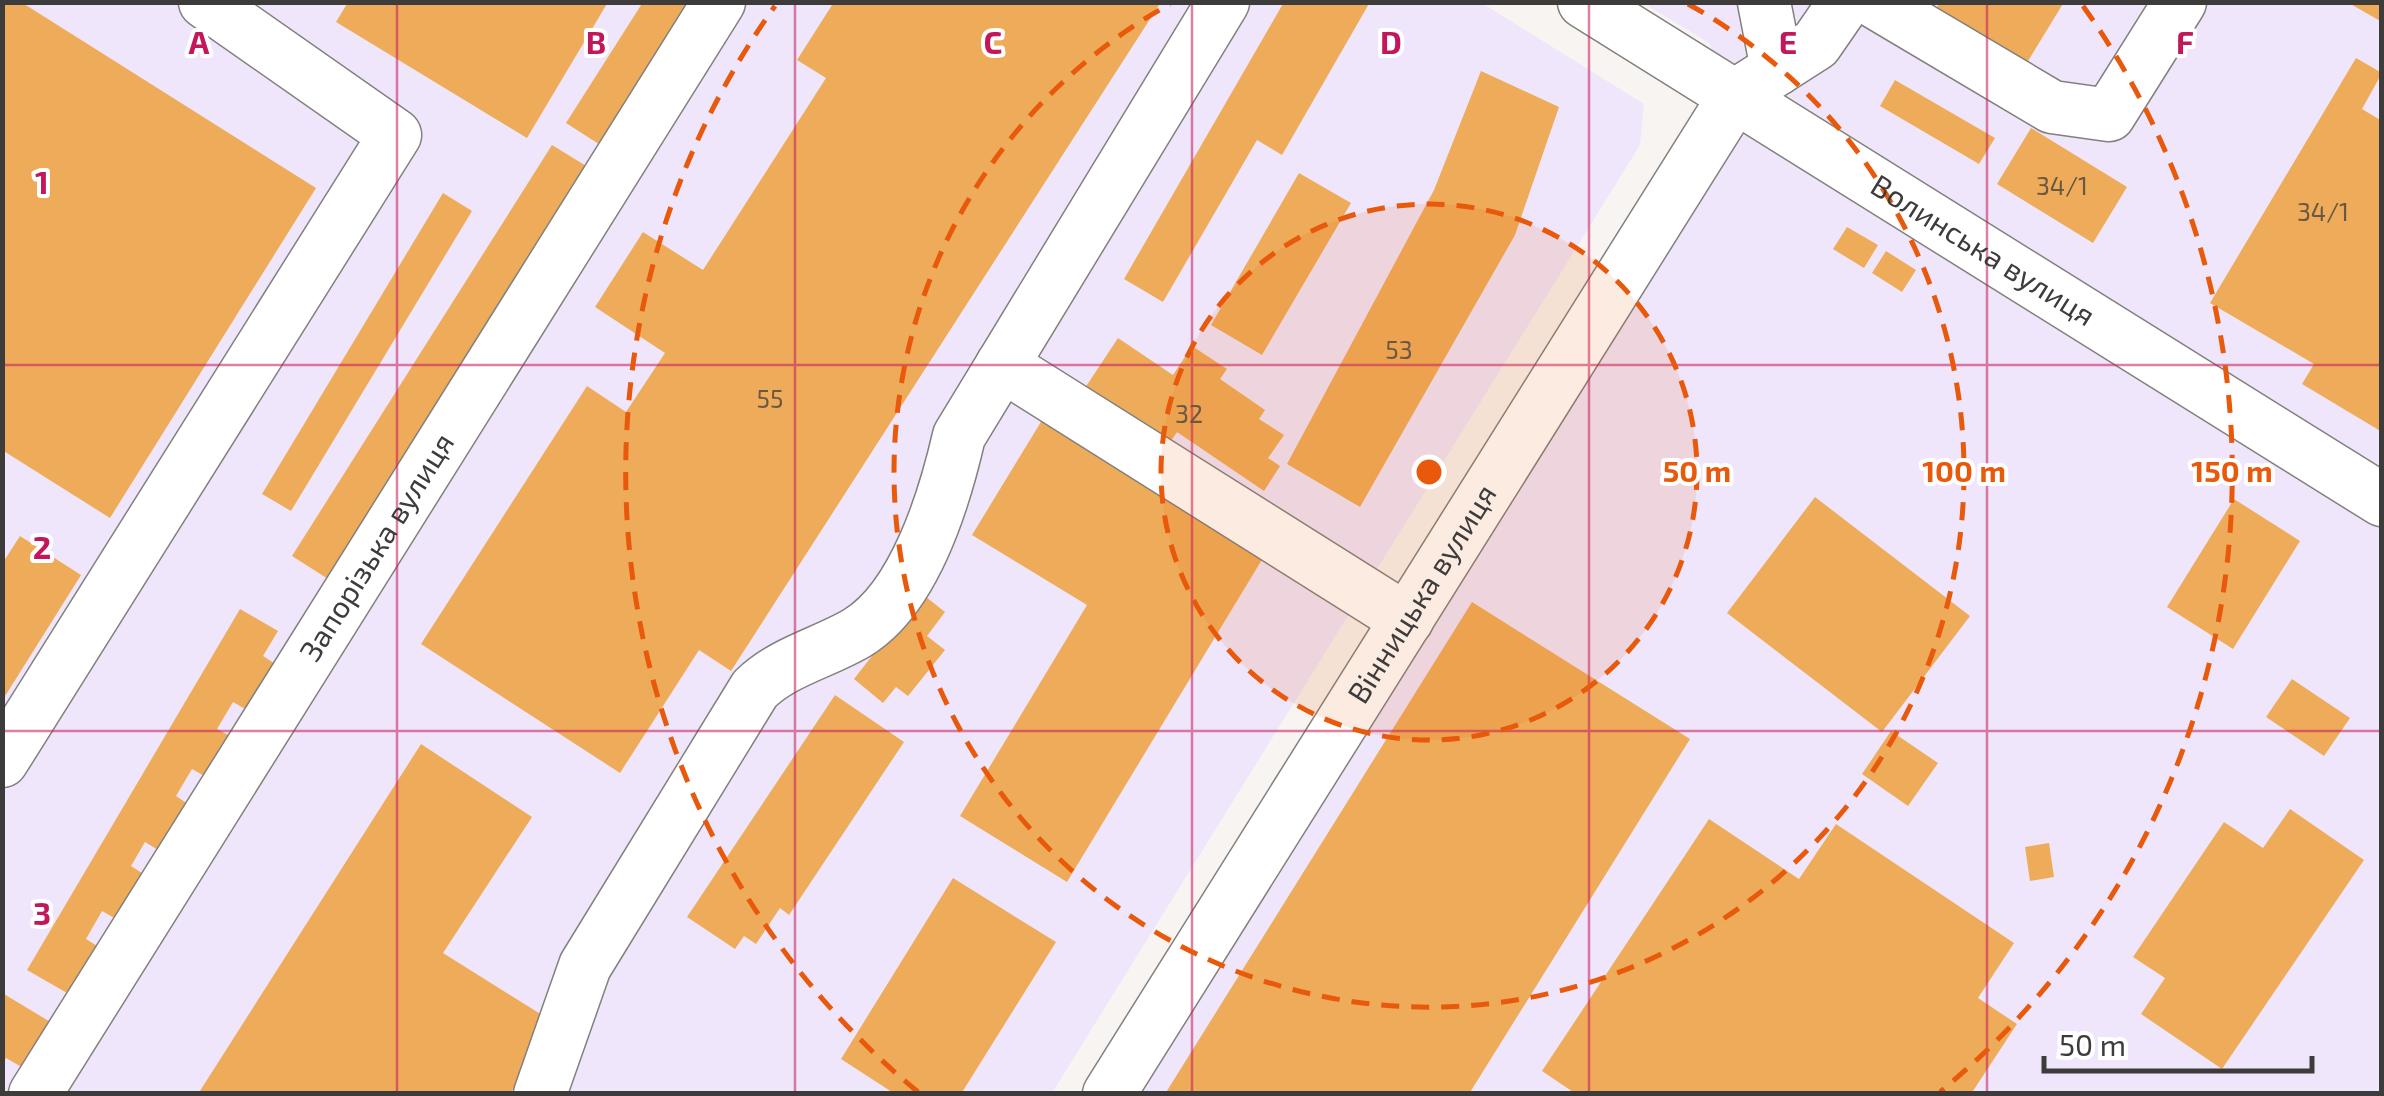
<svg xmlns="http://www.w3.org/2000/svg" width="2384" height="1096" viewBox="0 0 2384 1096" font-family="'Exo 2',sans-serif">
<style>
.industrial{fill:#f0e6fb}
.building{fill:#eeac5a}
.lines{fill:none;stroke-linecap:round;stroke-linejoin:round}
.minor-casing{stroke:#83807d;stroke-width:55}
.minor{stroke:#fff;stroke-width:52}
.grid{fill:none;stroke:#c2185b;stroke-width:2.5;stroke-opacity:0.55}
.ring{fill:none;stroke:#e8590c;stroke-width:5;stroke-dasharray:18 12}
.labels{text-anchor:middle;stroke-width:8;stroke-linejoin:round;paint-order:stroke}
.number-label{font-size:25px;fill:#695843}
.street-label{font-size:30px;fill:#3d3c3b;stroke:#fff}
.grid-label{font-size:32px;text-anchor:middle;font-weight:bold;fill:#c2185b;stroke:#fff;stroke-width:8;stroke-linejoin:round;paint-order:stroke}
.centre{fill:#e8590c;stroke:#fff;stroke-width:5}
.ring-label{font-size:30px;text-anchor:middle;font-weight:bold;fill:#e8590c;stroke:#fff;stroke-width:8;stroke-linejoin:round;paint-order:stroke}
</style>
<rect width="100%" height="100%" fill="#f7f4f1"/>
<path class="industrial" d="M2,3h1480l162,101 -4,41 -588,948h-1049z
M1643,3h738v1090l-1258,1 612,-998 -26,-53z"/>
<path class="building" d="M2,2h19l295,186 -206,330 -108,-68z
M348,2h260l-81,136 -191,-116z
M643,2h55l-93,146 -39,-25z
M834,2h327l-430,669 -32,-21 -79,123 -199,-129 166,-258 39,26 39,-59 -70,-46 48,-75 60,38 123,-192 -29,-18z
M1284,2h86l-88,153 -25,-15 -94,162 -39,-23z
M1940,2h124l-39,64 -90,-55z
M2347,2h35v20z
M2356,58l26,15 -20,36 20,12v311l-80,-48 12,-20 -104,-61z
M1481,71l78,36 -44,128 -155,272 -73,-43 147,-274z
M1895,80l100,58 -16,26 -99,-58z
M2031,128l96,59 -34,56 -96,-59z
M552,145l44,27 -260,412 -44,-28z
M1299,173l52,30 -89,152 -51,-30z
M443,193l29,18 -181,300 -29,-17z
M1847,227l31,18 -14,23 -31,-19z
M1886,251l30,19 -14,22 -30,-19z
M1118,338l55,37 19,-29 35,23 -7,10 45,31 -6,9 25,16 -16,23 12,8 -16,25 -87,-59 -11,16 -83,-57z
M1047,412l222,136 -202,334 -107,-66 127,-211 -115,-70z
M1815,497l155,119 -88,116 -155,-119z
M2234,499l66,42 -67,108 -66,-42z
M20,536l61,39 -79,126v-137z
M921,593l24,19 -18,24 18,14 -37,46 -12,-9 -13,16 -29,-24z
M1472,602l218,137 -221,355h-304z
M240,609l38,22 -15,25 14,9 -28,46 -16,-9 -16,27 13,7 -24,41 -14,-8 -16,27 15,10 -28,47 -18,-11 -14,24 14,9 -27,45 -16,-9 -16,28 16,10 -28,48 -47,-27z
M2292,679l58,39 -26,38 -58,-39z
M835,695l69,47 -115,173 -9,-7 -24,36 -12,-8 -9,13 -48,-32z
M1891,731l47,32 -30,43 -46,-32z
M421,744l111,73 -89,136 112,70 -45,71h-312z
M2290,809l74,51 -142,209 -81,-55 24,-36 -32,-21 91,-135 39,26z
M1709,819l90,60 37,-55 178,119 -36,55 39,26 -46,70h-395l-34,-23z
M2049,843l5,34 -24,4 -5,-34z
M953,878l103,64 -95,152h-66l-54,-35z
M4,994l48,29 -27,46 -19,-11 -4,7z"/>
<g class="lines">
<defs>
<g id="minor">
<path id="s1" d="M1584,2l798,498"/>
<path d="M1764,2l13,67"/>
<path d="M1875,2l177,105 57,8 71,-113"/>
<path d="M1002,365l405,255"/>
<path d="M2,761l393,-626 -190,-133"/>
<path id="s2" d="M35,1094l684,-1092"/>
<path d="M540,1094l45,-128 170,-277c29,-28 68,-36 102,-56 58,-35 88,-136 102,-197l264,-434"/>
<path id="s3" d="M1109,1094l626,-998 81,-52 29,-42"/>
</g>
</defs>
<use href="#minor" class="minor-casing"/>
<use href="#minor" class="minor"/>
</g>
<path class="grid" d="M397,2v1092M795,2v1092M1192,2v1092M1589,2v1092M1987,2v1092M2,365h2380M2,731h2380"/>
<circle cx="1429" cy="472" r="268" fill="#e8590c" fill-opacity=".12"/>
<g class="ring">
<circle cx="1429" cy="472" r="268"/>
<path d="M1688 4A535 535 0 1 1 1170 4"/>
<path d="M918 1092A803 803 0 0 1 775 6M2083 6A803 803 0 0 1 1940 1092"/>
</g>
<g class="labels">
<g class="number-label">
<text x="2062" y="195">34/1</text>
<text x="2323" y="221">34/1</text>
<text x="1399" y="359">53</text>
<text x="770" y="408">55</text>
<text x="1189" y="423">32</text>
</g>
<g class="street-label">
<text dy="10" stroke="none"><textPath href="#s1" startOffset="470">Волинська вулиця</textPath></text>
<text dy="10" stroke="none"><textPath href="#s2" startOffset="645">Запорізька вулиця</textPath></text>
<text dy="10" stroke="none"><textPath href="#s3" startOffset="590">Вінницька вулиця</textPath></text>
</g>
</g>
<g class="grid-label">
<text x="199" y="54">A</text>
<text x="596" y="54">B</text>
<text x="993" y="54">C</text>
<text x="1391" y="54">D</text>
<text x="1788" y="54">E</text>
<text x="2185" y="54">F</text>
<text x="42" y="194">1</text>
<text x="42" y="559">2</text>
<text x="42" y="925">3</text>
</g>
<circle cx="1429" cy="472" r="15" class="centre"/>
<g class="ring-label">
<text x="1697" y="482">50 m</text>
<text x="1964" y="482">100 m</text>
<text x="2232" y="482">150 m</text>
</g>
<rect width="2384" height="1096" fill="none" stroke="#3d3c3b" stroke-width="10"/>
<path d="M2044 1056v15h268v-15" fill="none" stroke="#3d3c3b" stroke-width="5"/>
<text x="2059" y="1056" font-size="30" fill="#3d3c3b" stroke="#ffffff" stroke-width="8" paint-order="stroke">50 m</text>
</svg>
